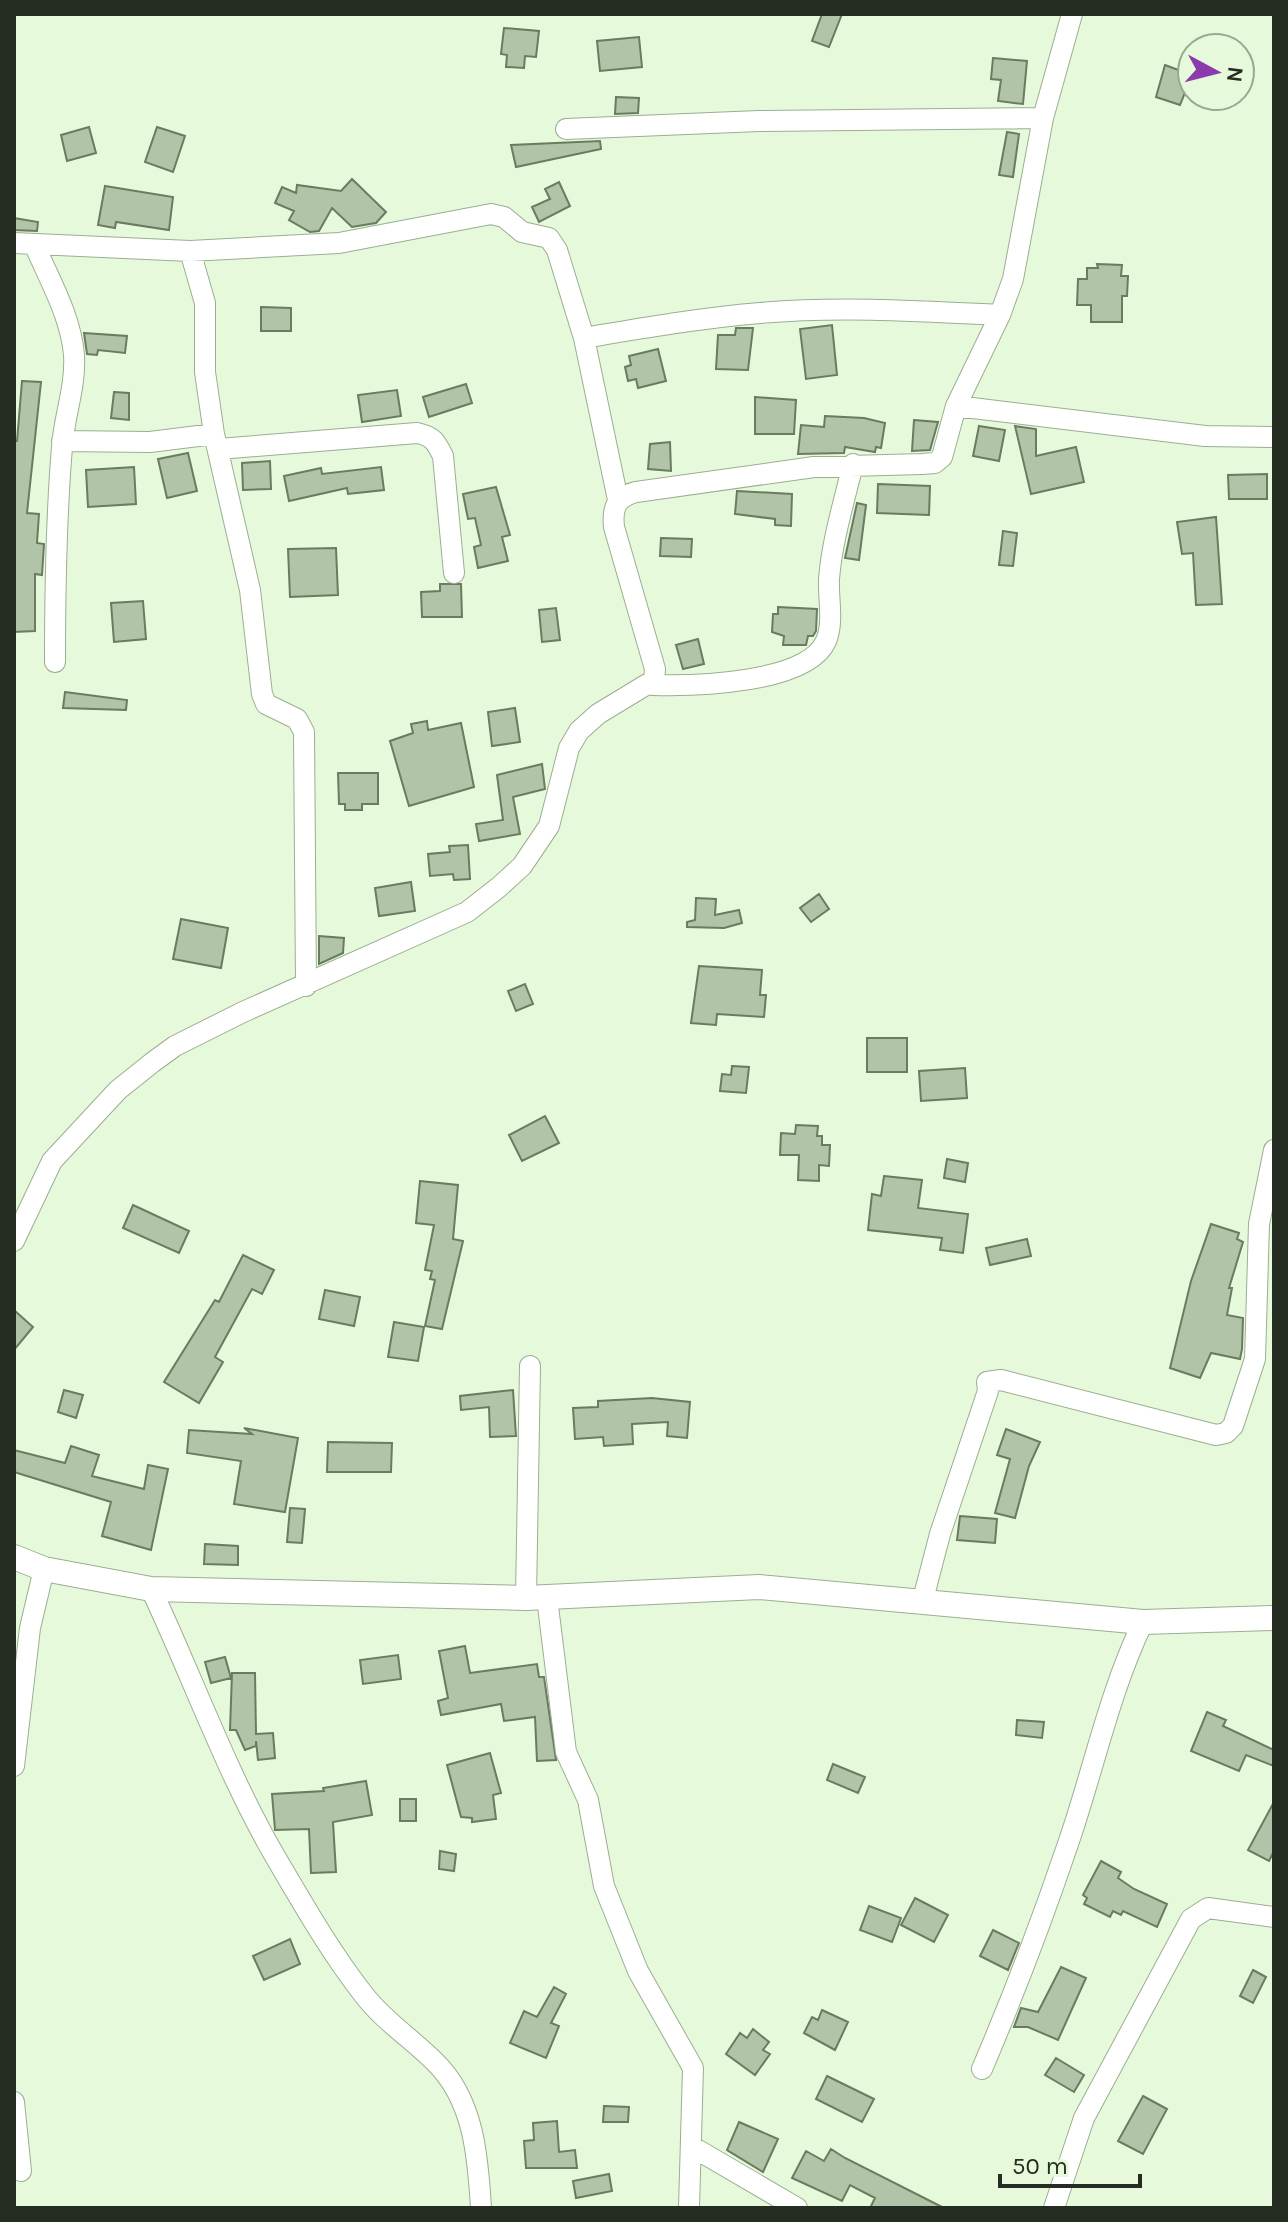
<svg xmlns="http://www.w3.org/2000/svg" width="1288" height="2222" viewBox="0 0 1288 2222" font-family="Karla,sans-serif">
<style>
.building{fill:#b1c4a7;stroke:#6a7b60;stroke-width:2}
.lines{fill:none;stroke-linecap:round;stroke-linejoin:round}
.minor-casing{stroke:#9bae91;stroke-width:22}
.tertiary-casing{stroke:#9bae91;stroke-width:26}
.minor{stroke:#fff;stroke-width:20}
.tertiary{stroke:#fff;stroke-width:24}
</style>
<rect width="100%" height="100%" fill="#e6fadb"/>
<path class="building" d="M822,14h20l-13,33 -17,-6z
M504,28l35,3 -3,26 -11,-1 -1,12 -18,-1 1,-12 -6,-1z
M639,37l3,30 -42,4 -3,-30z
M993,58l34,3 -4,43 -25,-3 3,-21 -10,-1z
M1165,65l27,10 -12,30 -24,-8z
M616,97l23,1 -1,15 -23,1z
M89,127l7,26 -29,8 -6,-26z
M157,127l28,9 -12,36 -28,-10z
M1007,132l12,2 -6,43 -14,-2z
M600,141l1,8 -85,18 -5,-22z
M352,179l34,33 -10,11 -24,4 -20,-19 -13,23 -9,1 -21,-12 5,-9 -19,-8 7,-16 14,6 1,-8 44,6z
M559,182l11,24 -31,16 -7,-15 18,-8 -5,-10z
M105,186l68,11 -4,33 -53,-8 -1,6 -17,-3z
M14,218l24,4 -1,9 -23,-1z
M1097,264l25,1 -1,11h7l-1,20h-5v26h-31v-17h-14l1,-26h9v-11h11z
M261,307l30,1v23h-30z
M832,325l5,50 -31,4 -6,-50z
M736,328h17l-5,42 -32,-1 2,-34h17z
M84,333l43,3 -2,17 -27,-3 -1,5 -10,-1z
M658,349l8,32 -28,7 -2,-9 -8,2 -3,-14 6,-2 -2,-9z
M22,381l19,1 -14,131 12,1 -2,29 7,1 -2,31 -7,-1v57l-21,1v-191h3z
M466,384l6,19 -43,14 -6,-20z
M397,390l4,26 -39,6 -4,-27z
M114,392l15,1v27l-18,-2z
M755,397l41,3 -2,34h-39z
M825,416l39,2 21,5 -4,25 -5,-1 -1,5 -30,-5 -1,6 -46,1 3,-29 23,2z
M914,420l24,2 -8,28 -18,1z
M979,426l26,4 -6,31 -26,-5z
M1015,426l21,3v27l40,-9 8,35 -53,12z
M670,442l1,29 -23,-2 2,-25z
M188,453l9,38 -30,7 -9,-39z
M270,461l1,28 -28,1 -1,-27z
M134,467l2,37 -48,3 -2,-37z
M381,467l3,23 -36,4 -1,-6 -58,13 -5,-25 37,-8 1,6z
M1267,474v25h-38l-1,-24z
M878,484l52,2 -1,29 -52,-2z
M496,487l14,48 -8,2 6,24 -30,7 -4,-21 7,-2 -6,-27 -7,1 -5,-25z
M737,491l55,3 -1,32 -16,-1v-6l-40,-5z
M857,503l9,2 -7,55 -14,-2z
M1216,517l6,87 -26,1 -3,-52 -11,1 -5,-32z
M1003,531l14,2 -4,33 -14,-1z
M661,538l31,1 -1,18 -31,-1z
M336,548l2,47 -48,2 -2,-48z
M440,584h21l1,33h-40l-1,-25 19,-1z
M143,601l3,38 -32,3 -3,-39z
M778,607l39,2 -1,22 -3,5h-5l-2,9h-23l1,-9 -12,-4 1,-18h5z
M556,608l4,32 -18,2 -3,-32z
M698,639l6,25 -21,5 -7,-24z
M65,692l62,8 -1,10 -63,-2z
M515,708l5,34 -28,4 -4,-34z
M427,721l1,9 33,-7 13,64 -65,19 -19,-65 23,-8 -2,-9z
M542,764l3,25 -32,8 7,37 -41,7 -3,-17 27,-4 -6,-45z
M338,773h40v31h-16v6h-17v-6h-6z
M468,845l2,34 -16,1 -1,-6 -23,2 -2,-22 22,-2 -1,-6z
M411,882l4,29 -36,5 -4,-28z
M819,894l10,15 -18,13 -11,-14z
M696,898l20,1 -1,16 24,-5 3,13 -18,5 -37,-1v-5l8,-2z
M181,919l47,9 -7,40 -48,-9z
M319,936l25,2 -1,15 -24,11z
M699,966l63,4 -2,25h6l-2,22 -47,-3 -1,11 -25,-2z
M525,984l8,20 -17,7 -8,-20z
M867,1038h40v34h-40z
M732,1066l17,1 -3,26 -26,-2 2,-17 9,1z
M965,1068l2,30 -46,3 -2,-30z
M545,1116l14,27 -37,18 -13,-26z
M796,1125l22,1 -1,10h5v9h8l-1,21 -10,-1v16l-21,-1 1,-25h-19l1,-22 14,1z
M947,1159l21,4 -3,19 -21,-4z
M884,1176l38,4 -4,28 50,6 -5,39 -23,-3 2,-12 -74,-8 4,-36 9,2z
M420,1181l38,4 -5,54 10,2 -21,88 -17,-3 10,-46 -5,-1 2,-8 -7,-1 9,-45 -18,-2z
M133,1205l56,26 -10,22 -56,-25z
M1211,1224l28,9 -2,6 6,3 -14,46h3l-5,27 16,3 -1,31 -2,10 -29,-6 -11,25 -30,-10 21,-87z
M1027,1239l4,17 -41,9 -4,-17z
M243,1255l31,15 -12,24 -10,-5 -37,68 8,5 -24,41 -35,-21 51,-82 4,2z
M325,1290l35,7 -6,29 -35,-7z
M14,1310l19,17 -19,23z
M394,1322l30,5 -6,34 -30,-4z
M64,1390l19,5 -7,23 -18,-6z
M513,1390l3,46 -26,1 -1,-30 -28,3 -1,-14z
M652,1398l38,4 -3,36 -20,-2 1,-14 -36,2 1,20 -29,2 -1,-9 -28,2 -2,-31 25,-1v-6z
M244,1428l54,10 -13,74 -51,-8 7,-43 -54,-8 2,-23 63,4z
M1006,1429l34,13 -11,24 -14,52 -20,-5 15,-54 -13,-4z
M328,1442l64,1 -1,29h-64z
M71,1446l28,9 -7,21 52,13 4,-24 20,4 -17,81 -49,-14 9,-34 -97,-30v-22l51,13z
M290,1508l15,1 -3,34 -15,-1z
M960,1516l37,3 -2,24 -38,-3z
M205,1544l33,2v19l-34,-1z
M465,1646l5,27 67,-9 2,13h5l12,83 -19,1 -2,-44 -31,4 -3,-17 -60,11 -3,-14 10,-3 -9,-47z
M398,1655l3,24 -38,5 -3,-24z
M225,1657l6,21 -20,5 -6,-21z
M232,1673h23l1,61 17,-1 2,25 -17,2 -2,-19v5l-11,4 -9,-20h-6z
M1207,1712l19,8 -3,6 51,24v16l-28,-11 -7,16 -48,-20z
M1017,1720l27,2 -2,16 -26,-3z
M490,1753l11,40 -8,2 3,24 -24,3v-4l-11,-1 -14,-52z
M833,1764l32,13 -7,16 -31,-13z
M366,1781l6,34 -39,7 3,50 -25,1 -2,-44 -34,1 -3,-36 52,-3 -1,-3z
M400,1799h16v22h-16z
M1274,1802v49l-5,10 -21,-11z
M440,1851l16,3 -2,17 -15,-2z
M1101,1861l20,11 -3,6 16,11 33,15 -10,23 -34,-16 -2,4 -8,-4 -3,6 -26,-13 3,-6 -4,-3z
M915,1898l33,17 -14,27 -33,-17z
M869,1906l32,12 -9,24 -32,-12z
M993,1930l26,13 -11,27 -28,-14z
M290,1939l10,25 -36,16 -11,-24z
M1061,1967l25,11 -28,62 -30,-13h-14l7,-19 17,4z
M1253,1970l13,7 -13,26 -13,-7z
M554,1987l12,7 -15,29 8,3 -13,32 -36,-15 14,-32 13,6z
M822,2010l26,12 -13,28 -31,-17 8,-16 6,3z
M753,2029l16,13 -6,8 7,4 -15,21 -29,-21 14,-21 7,5z
M1056,2058l28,17 -10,17 -29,-17z
M827,2076l47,23 -12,23 -46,-23z
M1143,2096l24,13 -24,45 -25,-13z
M604,2106l25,1 -1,15h-25z
M557,2121l2,31 16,-2 2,18h-51l-2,-27 10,-1 -1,-17z
M739,2122l39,17 -15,33 -36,-22z
M831,2149l14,9 99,50h-74l5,-10 -25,-13 -8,16 -50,-23 14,-27 18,10z
M609,2174l3,17 -36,7 -3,-17z"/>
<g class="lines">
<defs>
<path id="minor" d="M566,129l193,-8 284,-3
M14,243l176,8 149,-8 152,-29 13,3 18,15 27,6 8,12 27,88 34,162
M35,246c15,35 36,71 39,109 2,32 -10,61 -12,92 -6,72 -7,143 -7,215
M190,251l15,52v69l9,62 36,156 12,104 4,10 31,15 7,13 2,254
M584,338c59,-10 117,-20 176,-25 80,-7 160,-2 240,2
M956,406l249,30 69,1
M62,441l88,1 64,-8
M218,449l199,-16c16,3 19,9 26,23l11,117
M653,685c40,1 154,-1 173,-44 8,-19 2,-42 3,-62 3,-38 15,-77 24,-115
M14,1241l38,-80 66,-71 35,-28 22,-16 68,-34 224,-100 32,-25 23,-21 27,-40 20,-78 10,-17 19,-17 56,-34 1,-11 -41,-142c-2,-19 2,-30 22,-35l178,-25 108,-3 13,-1 7,-6 14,-51 44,-91 13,-36 30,-161 29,-104
M151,1589c42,89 75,183 125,269 27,46 55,95 88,137 20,26 48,44 71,67 39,38 43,95 46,146
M526,1598l4,-232
M547,1598l19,154 22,48 16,86 34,85 55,97 -4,140
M922,1603l18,-69 48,-143 -1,-9 14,-2 215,55 10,-2 7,-7 22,-67 4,-135 15,-74
M14,1766l16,-138 14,-59
M982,2069c32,-75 61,-151 87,-228 25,-73 40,-148 74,-219
M14,2102l7,69
M691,2146l106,62
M1054,2208l30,-90 107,-199 17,-11 66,9"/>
<path id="tertiary" d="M14,1557l30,12 107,20 375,9 233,-11 384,35 131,-4"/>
</defs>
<use href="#minor" class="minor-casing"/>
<use href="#tertiary" class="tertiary-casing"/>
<use href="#minor" class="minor"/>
<use href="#tertiary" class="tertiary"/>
</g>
<rect width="1288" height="2222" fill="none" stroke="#252c21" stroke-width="32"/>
<g transform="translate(1216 72) rotate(97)"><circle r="38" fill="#e6fadb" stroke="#99a891" stroke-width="2"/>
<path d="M0-6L14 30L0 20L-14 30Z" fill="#8b3cac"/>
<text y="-12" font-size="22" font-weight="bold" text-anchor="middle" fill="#252c21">N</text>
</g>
<path d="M1000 2174v12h140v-12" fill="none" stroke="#252c21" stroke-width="4"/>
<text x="1012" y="2174" font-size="24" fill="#252c21" stroke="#e6fadb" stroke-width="6" paint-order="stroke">50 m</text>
</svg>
